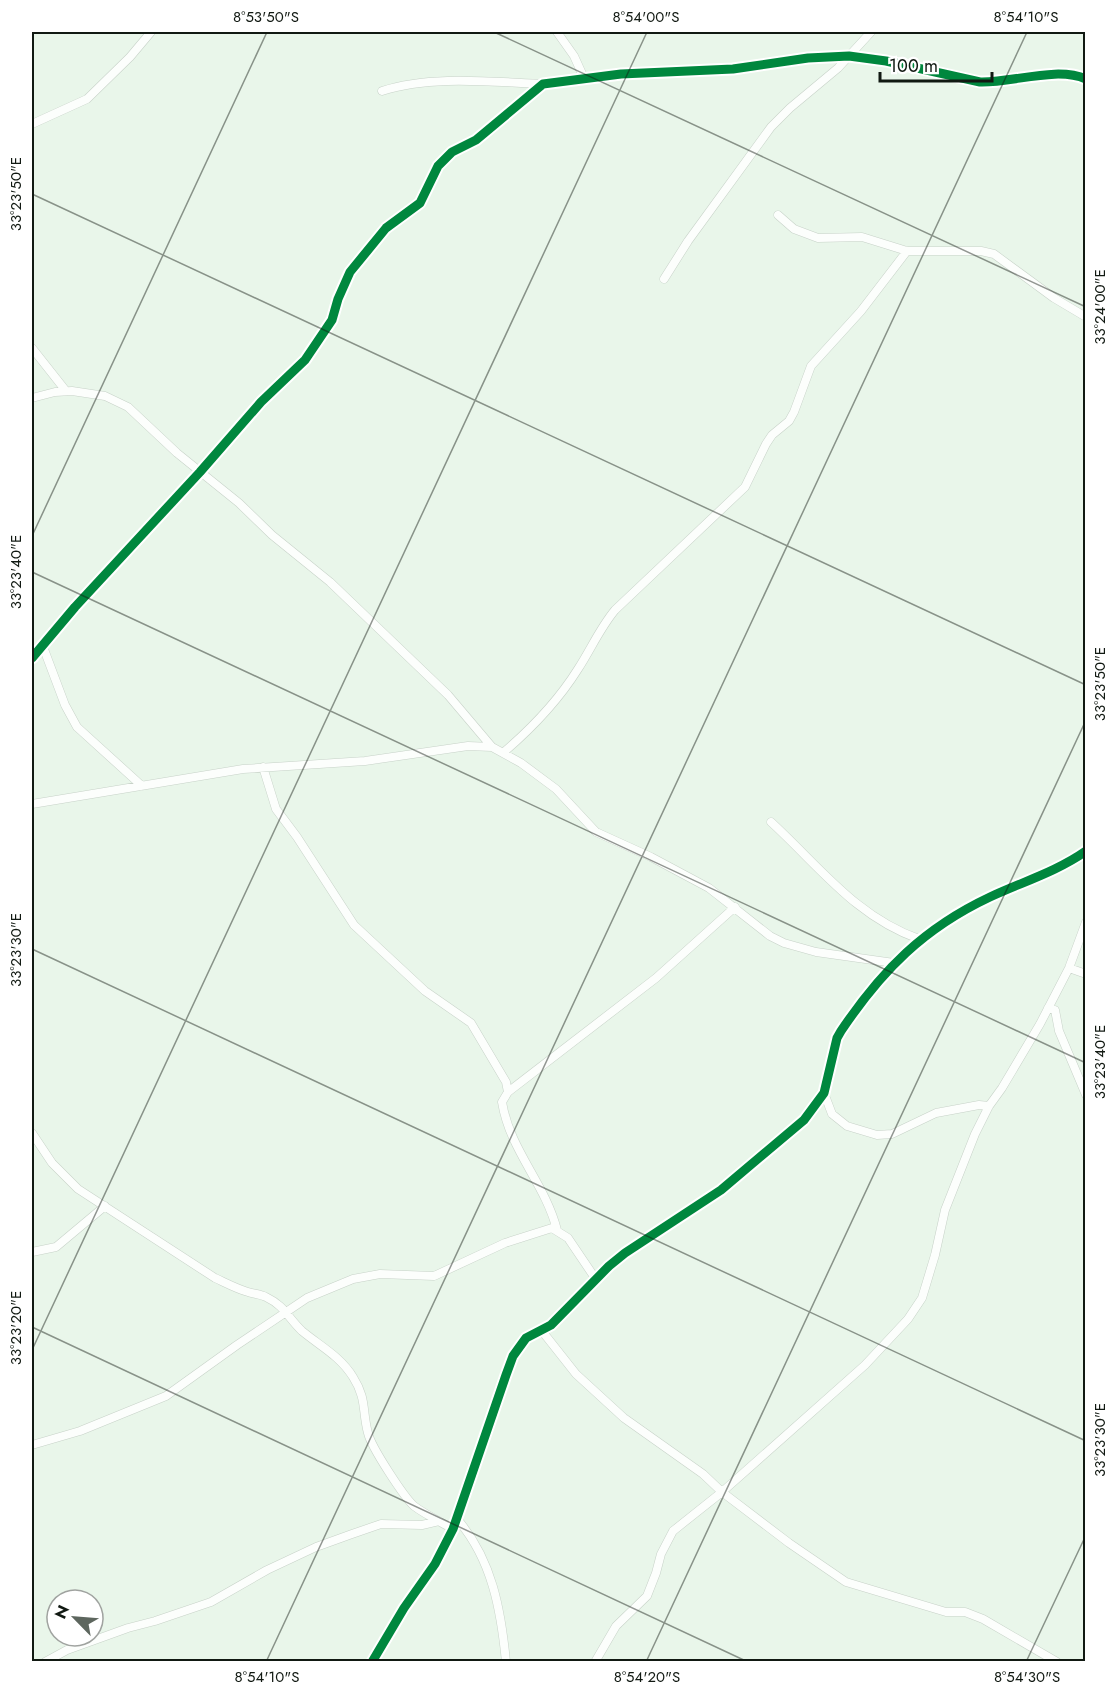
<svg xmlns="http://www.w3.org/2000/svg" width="1117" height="1693" viewBox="0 0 1117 1693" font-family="Jost,sans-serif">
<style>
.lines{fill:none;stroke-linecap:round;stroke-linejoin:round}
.minor-casing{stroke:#c7d2c8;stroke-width:9}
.minor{stroke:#fcfefc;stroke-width:8}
.cycleway-casing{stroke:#fff;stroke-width:13}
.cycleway{stroke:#00873e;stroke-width:9}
.ticks{fill:none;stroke:#111912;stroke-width:1.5;stroke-opacity:0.45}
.neatline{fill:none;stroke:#111912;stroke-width:2}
.ticks-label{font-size:15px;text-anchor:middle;fill:#111912}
</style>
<rect width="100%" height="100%" fill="#e9f6ea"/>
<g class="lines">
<defs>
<path id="minor" d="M557,32l17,24 10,22
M382,91c48,-16 110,-9 161,-7
M32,124l55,-25 43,-42 21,-25
M778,215l16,14 24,9 44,-1 45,14h74l13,3 60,44 32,19
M664,279l24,-38 83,-114 19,-19 48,-40 33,-36
M32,348l34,43
M32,398l23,-6 17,-1 33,5 23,11 49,46 62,50 33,32 58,47 118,113 44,52
M42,644l23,61 12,22 65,59
M32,658l43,-51 125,-135 61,-70 44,-42 27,-40 6,-21 12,-27 36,-44 34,-25 18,-37 14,-14 24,-12 67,-56 78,-10 112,-5 75,-11 41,-2 37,5 94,21c33,1 76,-16 106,-3
M504,752c28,-24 54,-51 74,-83 13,-20 22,-41 37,-59l130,-123 21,-43 6,-9 17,-14 5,-9 17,-46 50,-55 46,-60
M263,767l13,42 21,28 57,88 71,66 46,32 35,59 2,10 -6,10c8,49 43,81 55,128
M32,804l211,-35 122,-8 103,-15 24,1 29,16 35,26 40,43 55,25 58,31 61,48 14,7 32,9 78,11
M771,822c48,44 85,95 148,117
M1069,968l17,6
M1048,1008l7,2 4,21 27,64
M508,1092l148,-114 79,-71
M824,1093l8,21 15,12 30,9 15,-1 44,-21 43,-8 10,1
M32,1133l20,30 26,26 137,89c11,5 22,11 33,14 6,2 12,2 18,5 19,9 22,21 36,34 18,15 38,25 51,46 14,22 9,34 15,56 3,14 36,64 46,73 12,9 27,16 39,23
M32,1252l24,-5 49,-41
M542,1331l34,43 48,44 79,56 19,18 67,51 57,39 100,30h19l18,7 74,43
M32,1445l48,-14 86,-35 71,-51 70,-47 46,-19 27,-5 54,2 71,-33 47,-15 16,10 27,40
M457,1519c35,40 44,91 49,143
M45,1662l22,-12 61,-22 27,-7 56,-19 56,-32 49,-23 36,-13 29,-10 41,1 17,-4
M372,1662l32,-54 31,-44 18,-35 53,-154 7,-19 13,-18 25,-13 58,-59 16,-13 96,-63 83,-70 20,-27 13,-55 4,-7c41,-61 83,-103 149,-134 32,-15 66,-25 96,-46
M595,1662l21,-36 31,-30 9,-23 5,-19 12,-23 49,-39 143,-127 43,-46 14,-21 13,-43 10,-45 30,-76 14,-28 13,-18 38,-64 29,-56 17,-46"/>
</defs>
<use href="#minor" class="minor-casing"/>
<use href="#minor" class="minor"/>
<defs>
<path id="cycleway" d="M32,658l43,-51 125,-135 61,-70 44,-42 27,-40 6,-21 12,-27 36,-44 34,-25 18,-37 14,-14 24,-12 67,-56 78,-10 112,-5 75,-11 41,-2 37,5 94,21c33,1 76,-16 106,-3
M372,1662l32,-54 31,-44 18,-35 53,-154 7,-19 13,-18 25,-13 58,-59 16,-13 96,-63 83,-70 20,-27 13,-55 4,-7c41,-61 83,-103 149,-134 32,-15 66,-25 96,-46"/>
</defs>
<use href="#cycleway" class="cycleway-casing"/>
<use href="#cycleway" class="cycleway"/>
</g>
<path class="ticks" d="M494,32l592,275M32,194l1054,491M32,536l235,-504M32,572l1054,491M32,949l1054,492M32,1327l716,335M32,1350l615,-1318M266,1662l761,-1630M646,1662l440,-942M1026,1662l60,-127"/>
<rect width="1117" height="1693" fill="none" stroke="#ffffff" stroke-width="66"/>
<g transform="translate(75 1618) rotate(295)"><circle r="28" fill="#ffffff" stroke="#a0a3a0" stroke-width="1.5"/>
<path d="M0-4.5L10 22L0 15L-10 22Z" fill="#5d665e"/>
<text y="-9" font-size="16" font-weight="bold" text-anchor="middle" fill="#111912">N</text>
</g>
<path d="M880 72v9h112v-9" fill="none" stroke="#111912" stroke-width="3"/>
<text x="889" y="72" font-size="18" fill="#111912" stroke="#ffffff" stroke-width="4.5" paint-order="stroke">100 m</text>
<rect x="33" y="33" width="1051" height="1627" class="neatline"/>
<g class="ticks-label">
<text x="266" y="22">8°53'50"S</text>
<text x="646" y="22">8°54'00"S</text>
<text x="1026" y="22">8°54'10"S</text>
<text transform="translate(16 194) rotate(-90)" y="5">33°23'50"E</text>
<text transform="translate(1100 307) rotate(-90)" y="5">33°24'00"E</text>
<text transform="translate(16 572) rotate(-90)" y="5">33°23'40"E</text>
<text transform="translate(1100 684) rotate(-90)" y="5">33°23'50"E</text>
<text transform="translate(16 950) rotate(-90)" y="5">33°23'30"E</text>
<text transform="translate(1100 1062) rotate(-90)" y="5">33°23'40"E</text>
<text transform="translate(16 1328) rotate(-90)" y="5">33°23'20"E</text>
<text transform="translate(1100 1440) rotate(-90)" y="5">33°23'30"E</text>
<text x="267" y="1682">8°54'10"S</text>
<text x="647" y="1682">8°54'20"S</text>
<text x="1027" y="1682">8°54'30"S</text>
</g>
</svg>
